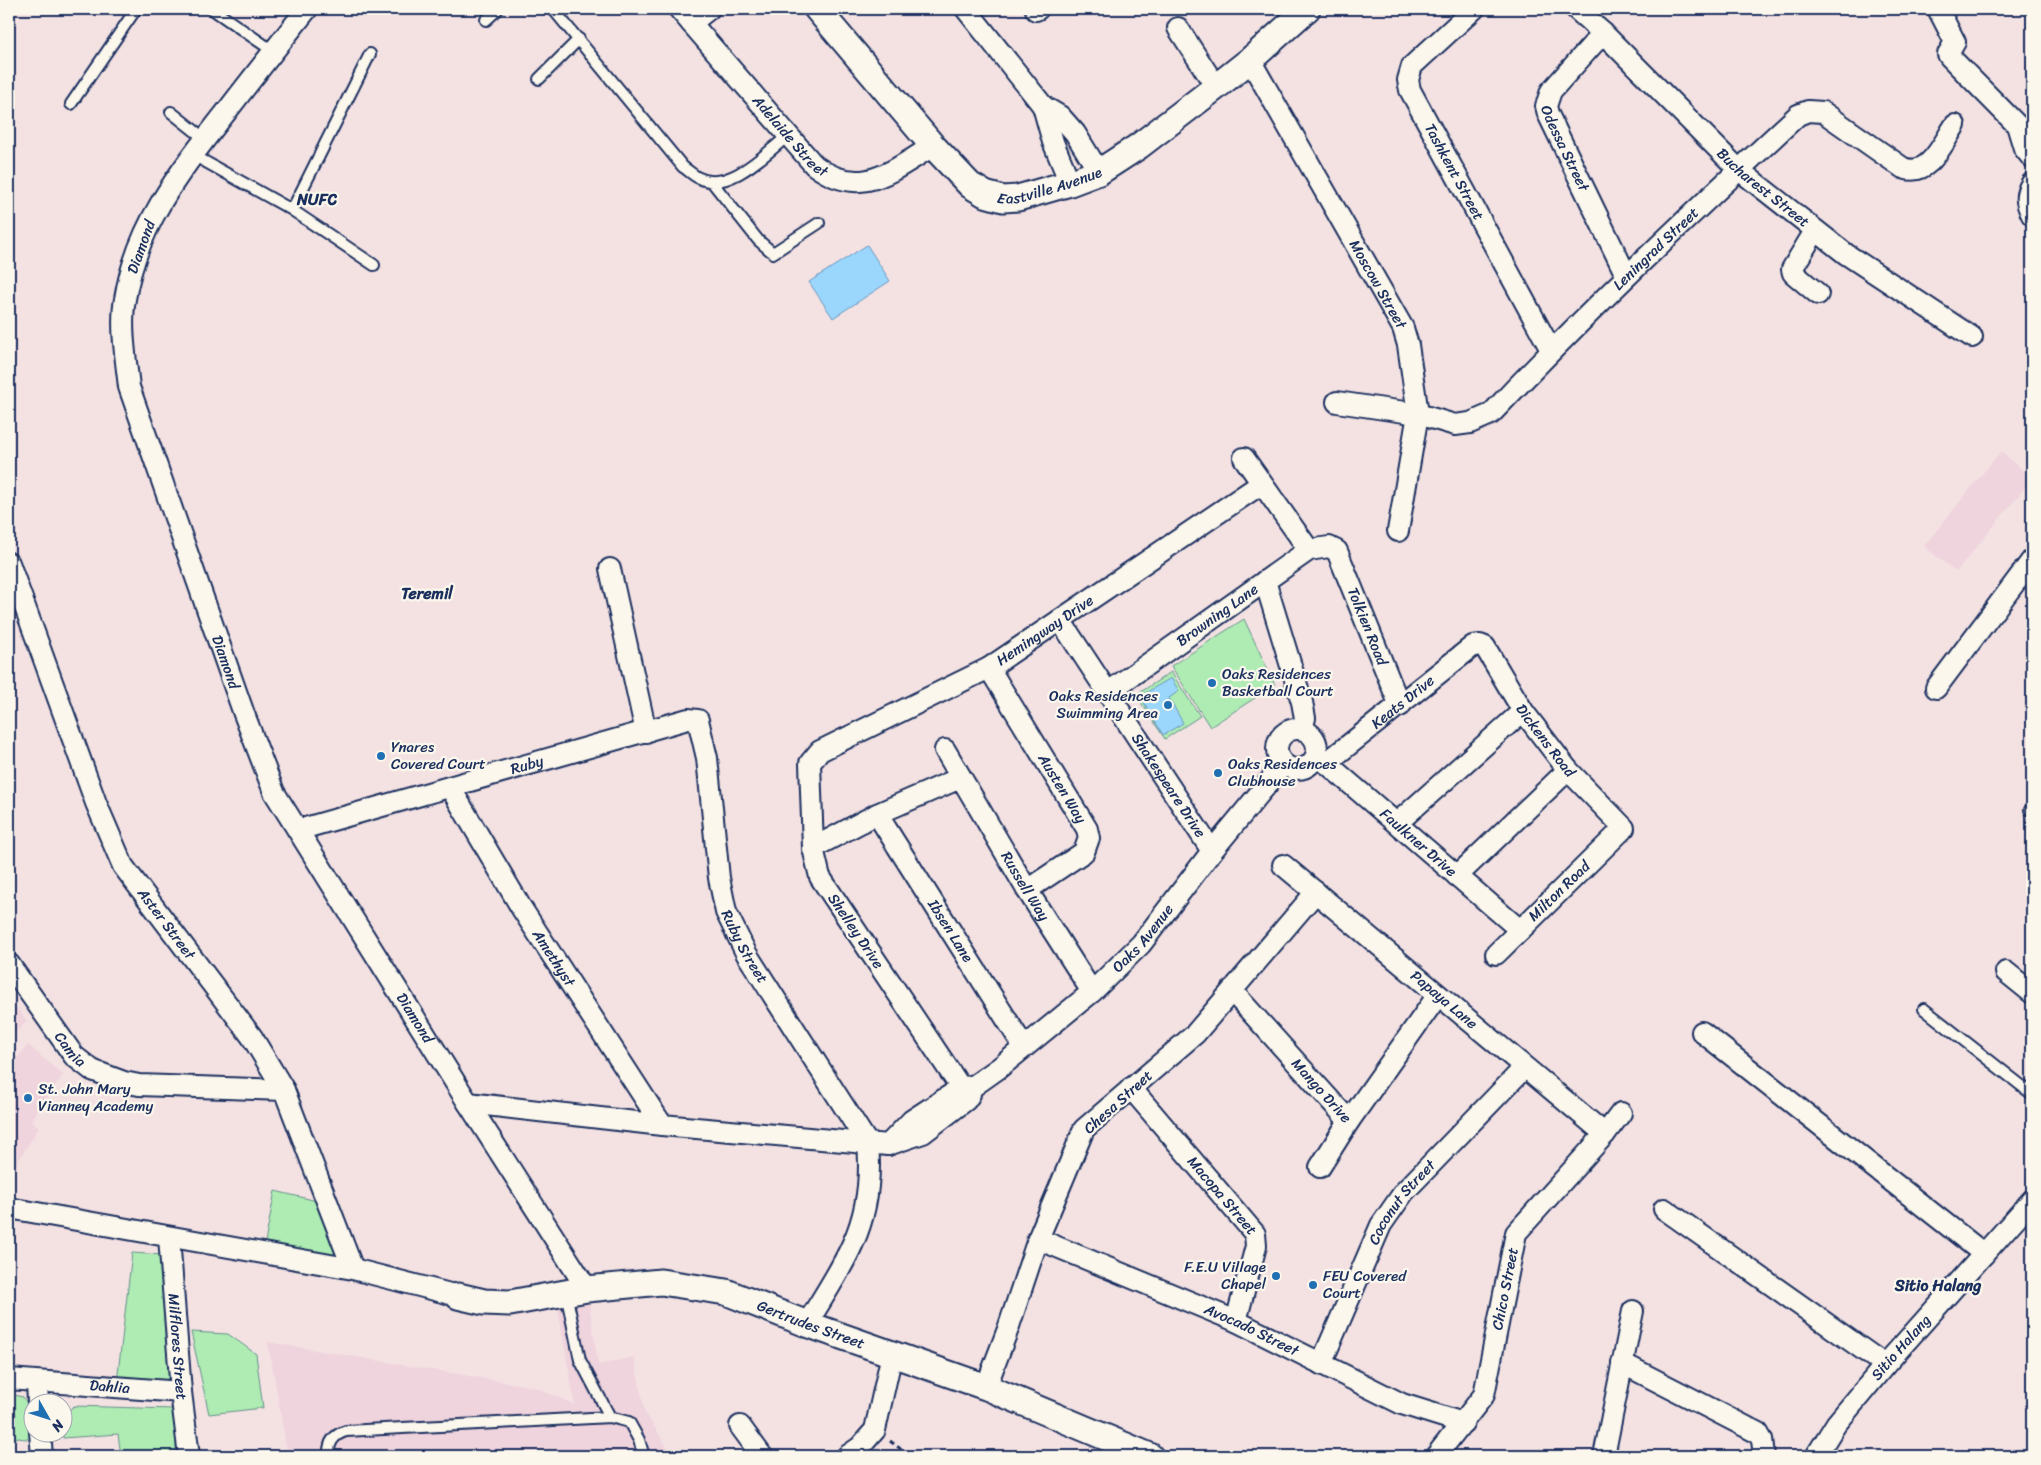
<svg xmlns="http://www.w3.org/2000/svg" width="2041" height="1465" viewBox="0 0 2041 1465" font-family="Sriracha,sans-serif">
<style>
.built{fill:#efd3dd}
.green{fill:#aeecb3;stroke:#648e88}
.water{fill:#9bd7fc;stroke:#6894bd}
.lines{fill:none;stroke-linecap:round;stroke-linejoin:round}
.service-casing{stroke:#1b2f5e;stroke-width:14}
.minor-casing{stroke:#1b2f5e;stroke-width:24}
.tertiary-casing{stroke:#1b2f5e;stroke-width:29}
.path{stroke:#1b2f5e;stroke-width:3;stroke-dasharray:5 4;stroke-linecap:butt}
.service{stroke:#fbf7ec;stroke-width:10}
.minor{stroke:#fbf7ec;stroke-width:20}
.tertiary{stroke:#fbf7ec;stroke-width:25}
.poi-dot{fill:#1f6fb2;stroke:#fbf7ec;stroke-width:2}
.labels{text-anchor:middle;stroke-width:4.5;stroke-linejoin:round;paint-order:stroke}
.street-label{font-size:15px;fill:#1b2f5e;stroke:#fbf7ec}
.poi-label{font-size:15px;fill:#1b2f5e;stroke:#fbf7ec;text-anchor:start}
.neighbourhood-label{font-size:16px;font-weight:bold;fill:#1b2f5e;stroke:#fbf7ec}
</style>
<rect width="100%" height="100%" fill="#f4e2e3"/>
<filter id="ink" filterUnits="userSpaceOnUse"><feTurbulence type="fractalNoise" baseFrequency=".02" numOctaves="2"/><feDisplacementMap in="SourceGraphic" scale="10" xChannelSelector="R" yChannelSelector="G"/><feConvolveMatrix kernelMatrix="1 2 1 2 8 2 1 2 1" color-interpolation-filters="sRGB"/></filter>
<g filter="url(#ink)">
<path class="built" d="M2001,451l31,28 -76,93 -32,-26z
M9,998l18,23 -18,18z
M28,1045l35,30 -33,46 9,6 -30,49v-108z
M589,1303l9,62 36,-8 11,56 28,43h-385l-20,-114 266,45 41,18 -17,-96z"/>
<path class="green" d="M1244,619l31,66 -65,42 -39,-61z
M1171,672l29,44 -35,23 -29,-44z
M275,1191l42,10 22,56 -74,-15z
M132,1253l32,2 9,113 -8,15 -48,-1z
M191,1332l37,2 28,20 7,54 -54,6z
M9,1394l14,3 9,14v21l3,8 -26,-3z
M74,1406l99,3 4,47h-56l-3,-22 -55,4v-23z"/>
<path class="water" d="M867,245l23,36 -57,37 -24,-36z
M1171,678l8,13 -10,7 14,25 -20,12 -23,-39z"/>
<g class="lines">
<defs>
<path id="service" d="M212,9l61,42
M553,9l130,158c5,3 11,9 16,11 30,15 68,-26 90,-43
M486,20l12,-11
M539,79l40,-40
M71,104l65,-95
M171,112l34,27
M193,155l99,55 82,55
M712,182l46,58 15,13 46,-30
M292,210l78,-156
M2030,810l2,-3
M1924,1009l108,85
M566,1293l14,67 30,57 19,5 10,18 5,16
M329,1456c-1,-13 4,-21 17,-25l264,-14"/>
<g id="minor">
<path id="s1" d="M307,9c-27,34 -54,68 -80,102 -46,59 -90,113 -102,188 -5,27 1,61 4,88l115,327 30,78 194,311 119,186"/>
<path id="s2" d="M679,9l135,156c47,35 77,6 119,-19"/>
<path d="M966,9l77,97 17,10 15,17 24,39"/>
<path id="s3" d="M1474,9l-62,57 -4,14 2,10 141,260"/>
<path id="s4" d="M1576,9l27,24 136,137 107,84 126,83"/>
<path d="M1938,9l17,33 -7,12 1,2 68,69 7,23 8,10"/>
<path d="M1036,10l2,-1"/>
<path d="M691,23l18,-14"/>
<path d="M1178,28l38,59"/>
<path id="s5" d="M1603,33l-52,58 -5,15 2,8 78,161"/>
<path id="s6" d="M1250,60l153,268 5,17 10,69 -20,117"/>
<path d="M1043,106l10,36 17,41"/>
<path d="M2032,183c-8,12 -6,20 0,32"/>
<path d="M1815,231l-23,38 1,4 25,21"/>
<path id="s7" d="M1337,402l81,12 37,11 15,-2 21,-9c98,-104 202,-202 307,-299l10,-4 15,1 80,56c26,10 40,-25 52,-43"/>
<path d="M1244,458l65,92"/>
<path id="s8" d="M9,563l87,240 27,63 129,171 32,53 69,179"/>
<path d="M610,569l36,163"/>
<path d="M1265,581l37,121 3,16 -3,11"/>
<path id="s9" d="M1060,620l152,231"/>
<path id="s10" d="M989,668l98,161 2,9 -5,14 -57,38"/>
<path d="M1936,688l96,-128"/>
<path id="s11" d="M1107,693l202,-143 20,-3 8,4 63,155"/>
<circle cx="1297" cy="749" r="20"/>
<path id="s12" d="M945,750l82,140 65,102"/>
<path id="s13" d="M1317,755l203,175"/>
<path id="s14" d="M1326,763l147,-117 7,-1 5,2 38,64 45,59 56,58 -128,126"/>
<path id="s15" d="M450,787l72,122 140,216"/>
<path id="s16" d="M877,814l147,233"/>
<path d="M1397,823l126,-112"/>
<path id="s17" d="M298,830l390,-111 10,1 9,38 12,120 7,34 20,41 122,191c3,33 -1,68 -15,99 -12,28 -31,55 -46,81"/>
<path d="M813,848l64,-34 83,-36"/>
<path id="s18" d="M1283,865l322,269"/>
<path d="M1457,876l111,-106"/>
<path id="s19" d="M9,964l65,92 18,14 32,12 15,3 145,5"/>
<path d="M2006,972l26,21"/>
<path id="s20" d="M1232,991l117,130"/>
<path d="M1702,1032l282,222"/>
<path id="s21" d="M961,1088l-141,-211 -7,-29 -3,-85 10,-12 169,-83 272,-184"/>
<path id="s22" d="M1131,1088l124,146 1,12 -20,75"/>
<path d="M468,1103l194,22 226,20 35,-12 43,-33 4,-6"/>
<path id="s23" d="M888,1145l24,-25 49,-32 14,-3 24,-17 93,-76 49,-48 71,-93 72,-87"/>
<path d="M1320,1167l29,-46 89,-126"/>
<path d="M9,1208l344,61 105,27"/>
<path d="M1664,1209l221,156"/>
<path id="s24" d="M169,1237l12,155 8,64"/>
<path id="s25" d="M1038,1239l198,82 166,83 61,19"/>
<path d="M1622,1363l136,70 4,7 2,16"/>
<path id="s26" d="M1321,1364l60,-139 23,-33 120,-124"/>
<path id="s27" d="M9,1379l172,13"/>
<path d="M37,1383l1,19"/>
<path d="M986,1387l22,-58 30,-90 46,-110 111,-95 121,-142"/>
<path d="M740,1426l22,30"/>
<path d="M40,1432l2,24"/>
<path d="M847,1456l13,-9 15,-17 17,-76"/>
<path id="s28" d="M1436,1456l48,-61 32,-162 89,-99 16,-21"/>
<path d="M1604,1456l29,-145"/>
<path id="s29" d="M1816,1456l20,-32 49,-59 147,-165"/>
</g>
<g id="tertiary">
<path id="s30" d="M817,9l116,137 37,39 15,9 18,5 15,-1 52,-15 29,-11 40,-26 77,-59 34,-27 57,-51"/>
<path id="s31" d="M458,1296l26,6 26,1 77,-14 74,-7 65,10 81,32 179,63 164,69"/>
</g>
</defs>
<use href="#service" class="service-casing"/>
<use href="#minor" class="minor-casing"/>
<use href="#tertiary" class="tertiary-casing"/>
<path class="path" d="M890,1441l20,15"/>
<use href="#service" class="service"/>
<use href="#minor" class="minor"/>
<use href="#tertiary" class="tertiary"/>
</g>
</g>
<g class="poi-dot">
<circle cx="1212" cy="683" r="5"/>
<circle cx="1168" cy="705" r="5"/>
<circle cx="381" cy="756" r="5"/>
<circle cx="1218" cy="773" r="5"/>
<circle cx="28" cy="1098" r="5"/>
<circle cx="1276" cy="1276" r="5"/>
<circle cx="1313" cy="1285" r="5"/>
</g>
<g class="labels">
<g class="street-label">
<text dy="5" stroke="none"><textPath href="#s2" startOffset="169">Adelaide Street</textPath></text>
<text dy="5" stroke="none"><textPath href="#s5" startOffset="140">Odessa Street</textPath></text>
<text dy="5" stroke="none"><textPath href="#s3" startOffset="202">Tashkent Street</textPath></text>
<text dy="5" stroke="none"><textPath href="#s30" startOffset="318">Eastville Avenue</textPath></text>
<text dy="5" stroke="none"><textPath href="#s4" startOffset="259">Bucharest Street</textPath></text>
<text transform="translate(141 247) rotate(-70)" y="5">Diamond</text>
<text dy="5" stroke="none"><textPath href="#s7" startOffset="392">Leningrad Street</textPath></text>
<text dy="5" stroke="none"><textPath href="#s6" startOffset="258">Moscow Street</textPath></text>
<text dy="5" stroke="none"><textPath href="#s11" startOffset="135">Browning Lane</textPath></text>
<text dy="5" stroke="none"><textPath href="#s11" startOffset="358">Tolkien Road</textPath></text>
<text dy="5" stroke="none"><textPath href="#s21" startOffset="640">Hemingway Drive</textPath></text>
<text dy="5" stroke="none"><textPath href="#s1" startOffset="726">Diamond</textPath></text>
<text dy="5" stroke="none"><textPath href="#s14" startOffset="98">Keats Drive</textPath></text>
<text dy="5" stroke="none"><textPath href="#s14" startOffset="312">Dickens Road</textPath></text>
<text dy="5" stroke="none"><textPath href="#s17" startOffset="238">Ruby</textPath></text>
<text dy="5" stroke="none"><textPath href="#s9" startOffset="198">Shakespeare Drive</textPath></text>
<text dy="5" stroke="none"><textPath href="#s10" startOffset="141">Austen Way</textPath></text>
<text dy="5" stroke="none"><textPath href="#s13" startOffset="134">Faulkner Drive</textPath></text>
<text dy="5" stroke="none"><textPath href="#s12" startOffset="158">Russell Way</textPath></text>
<text transform="translate(1559 891) rotate(-44)" y="5">Milton Road</text>
<text dy="5" stroke="none"><textPath href="#s8" startOffset="396">Aster Street</textPath></text>
<text transform="translate(856 931) rotate(56)" y="5">Shelley Drive</text>
<text dy="5" stroke="none"><textPath href="#s16" startOffset="138">Ibsen Lane</textPath></text>
<text dy="5" stroke="none"><textPath href="#s23" startOffset="331">Oaks Avenue</textPath></text>
<text dy="5" stroke="none"><textPath href="#s17" startOffset="649">Ruby Street</textPath></text>
<text dy="5" stroke="none"><textPath href="#s15" startOffset="200">Amethyst</textPath></text>
<text dy="5" stroke="none"><textPath href="#s18" startOffset="210">Papaya Lane</textPath></text>
<text dy="5" stroke="none"><textPath href="#s1" startOffset="1131">Diamond</textPath></text>
<text dy="5" stroke="none"><textPath href="#s19" startOffset="105">Camia</textPath></text>
<text dy="5" stroke="none"><textPath href="#s20" startOffset="134">Mango Drive</textPath></text>
<text transform="translate(1118 1102) rotate(-42)" y="5">Chesa Street</text>
<text dy="5" stroke="none"><textPath href="#s22" startOffset="141">Macopa Street</textPath></text>
<text dy="5" stroke="none"><textPath href="#s26" startOffset="182">Coconut Street</textPath></text>
<text dy="5" stroke="none"><textPath href="#s28" startOffset="186">Chico Street</textPath></text>
<text dy="5" stroke="none"><textPath href="#s31" startOffset="362">Gertrudes Street</textPath></text>
<text dy="5" stroke="none"><textPath href="#s25" startOffset="232">Avocado Street</textPath></text>
<text dy="5" stroke="none"><textPath href="#s24" startOffset="110">Milflores Street</textPath></text>
<text dy="5" stroke="none"><textPath href="#s29" startOffset="138">Sitio Halang</textPath></text>
<text dy="5" stroke="none"><textPath href="#s27" startOffset="101">Dahlia</textPath></text>
</g>
<g class="poi-label">
<text x="1222" y="679">Oaks Residences<tspan x="1222" dy="17">Basketball Court</tspan></text>
<text x="1158" y="701" text-anchor="end">Oaks Residences<tspan x="1158" dy="17">Swimming Area</tspan></text>
<text x="391" y="752">Ynares<tspan x="391" dy="17">Covered Court</tspan></text>
<text x="1228" y="769">Oaks Residences<tspan x="1228" dy="17">Clubhouse</tspan></text>
<text x="38" y="1094">St. John Mary<tspan x="38" dy="17">Vianney Academy</tspan></text>
<text x="1266" y="1272" text-anchor="end">F.E.U Village<tspan x="1266" dy="17">Chapel</tspan></text>
<text x="1323" y="1281">FEU Covered<tspan x="1323" dy="17">Court</tspan></text>
</g>
<g class="neighbourhood-label">
<text x="317" y="205">NUFC</text>
<text x="427" y="599">Teremil</text>
<text x="1938" y="1291">Sitio Halang</text>
</g>
</g>
<rect width="2041" height="1465" fill="none" stroke="#fbf7ec" stroke-width="30"/>
<rect x="15" y="15" width="2011" height="1435" fill="none" stroke="#1b2f5e" stroke-width="2" filter="url(#ink)"/>
<g transform="translate(48 1418) rotate(129)"><circle r="24" fill="#fbf7ec" stroke="#a1a7b3"/>
<path d="M0-4L9 19L0 12L-9 19Z" fill="#1f6fb2"/>
<text y="-8" font-size="14" font-weight="bold" text-anchor="middle" fill="#1b2f5e">N</text>
</g>
</svg>
